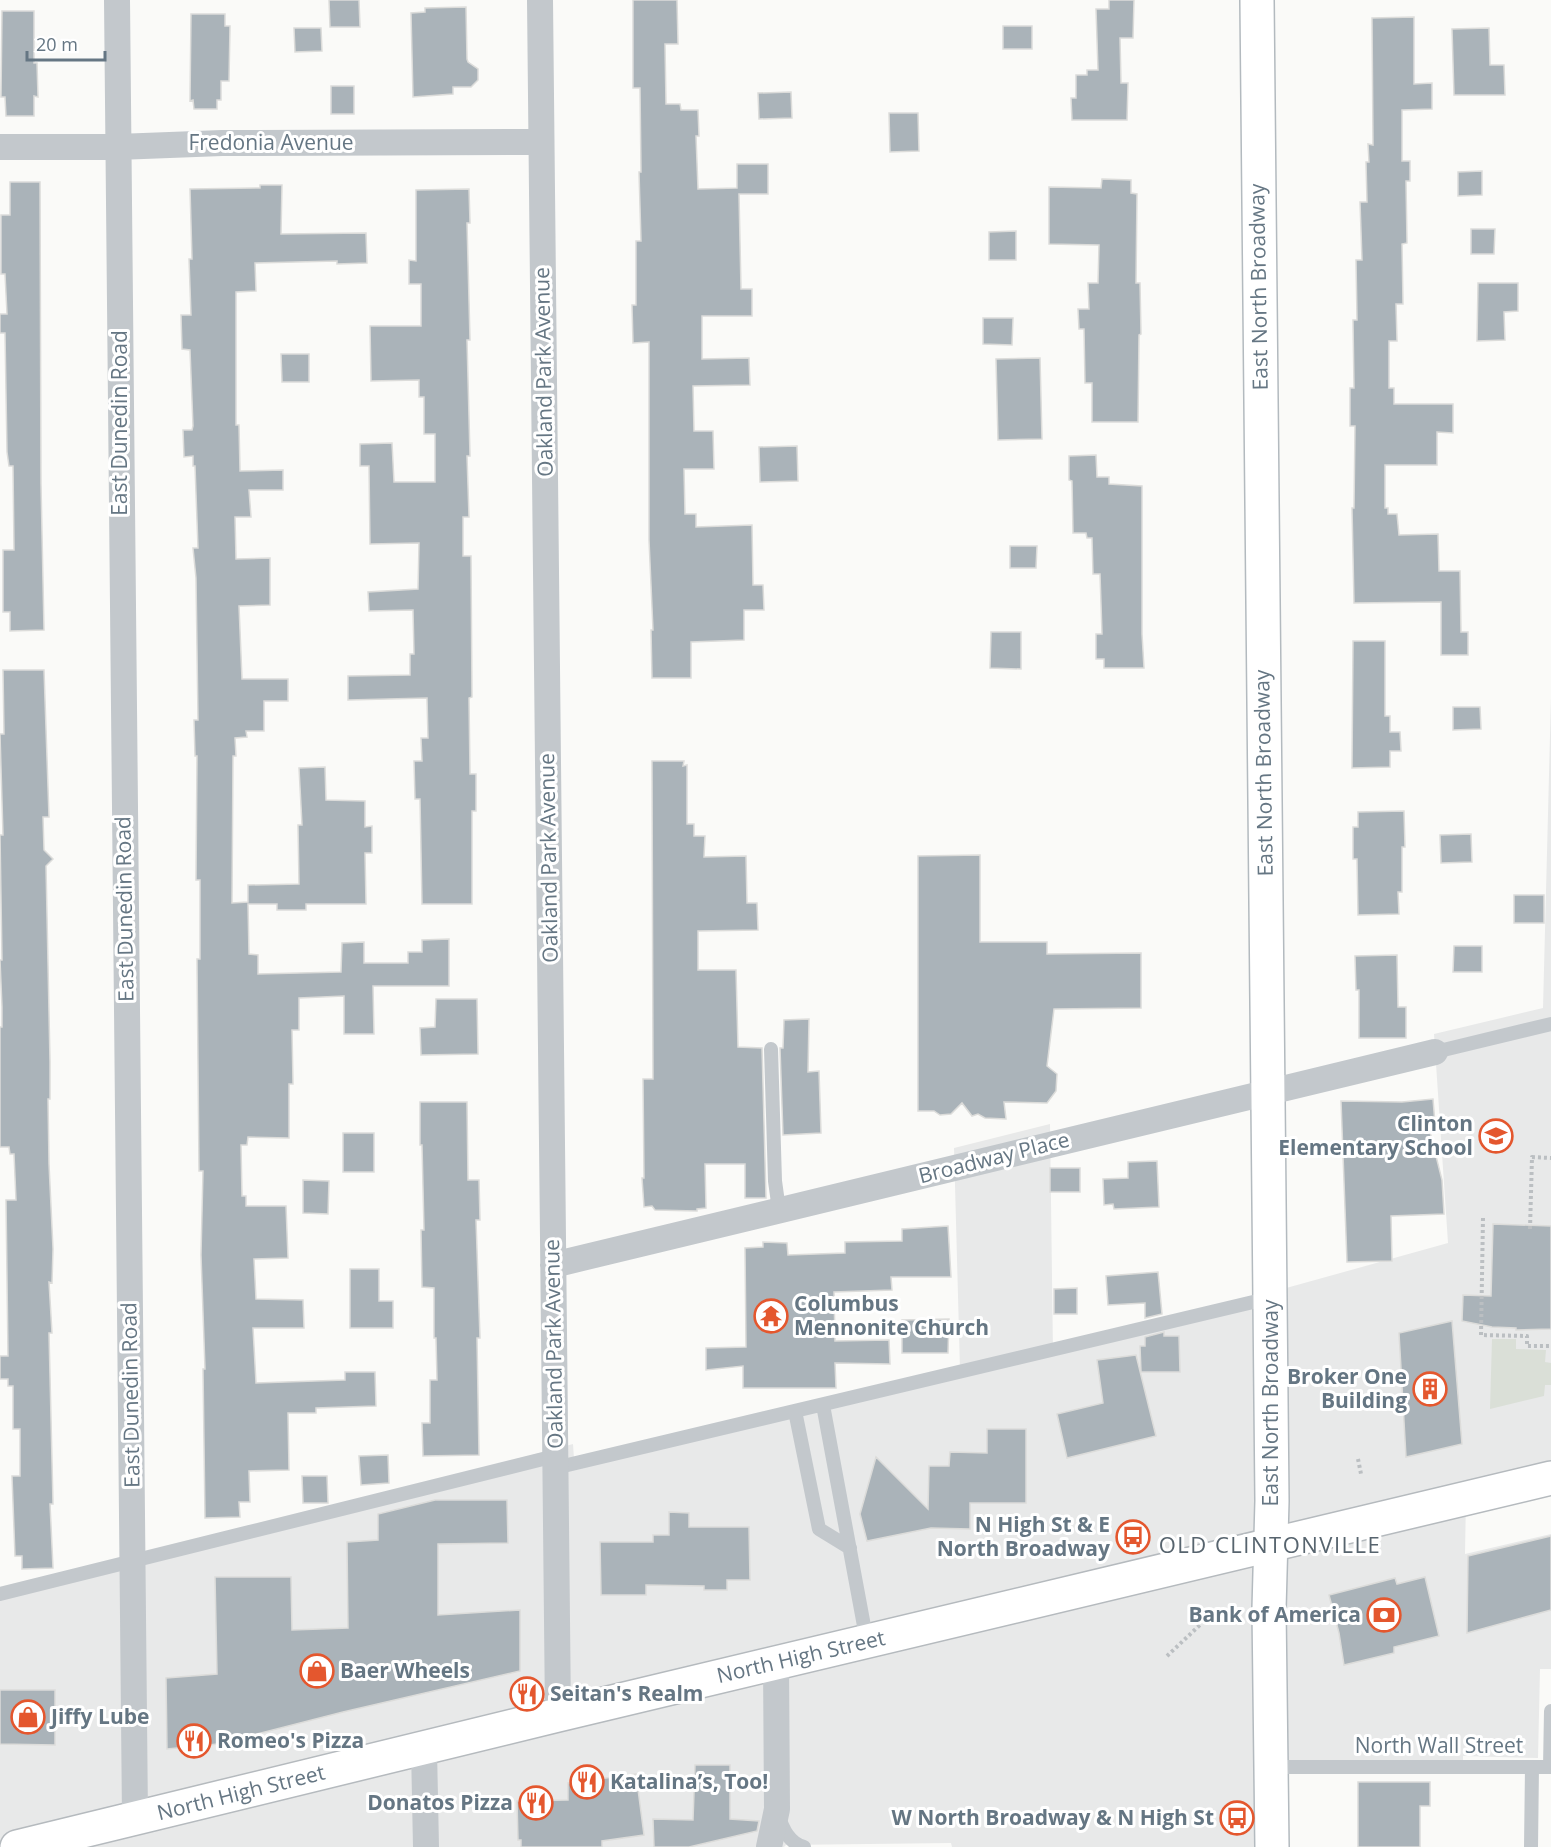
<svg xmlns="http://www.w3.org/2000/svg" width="1551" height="1847" viewBox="0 0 1551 1847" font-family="'Open Sans',sans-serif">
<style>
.built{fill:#e8e9e9}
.green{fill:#dadfd7}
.building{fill:#aab3b9;stroke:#dcdcda;stroke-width:1.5}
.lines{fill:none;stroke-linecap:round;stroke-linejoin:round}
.secondary-casing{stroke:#b3babf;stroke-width:36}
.primary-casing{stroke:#b5babe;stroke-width:36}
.path{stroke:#bbbfc2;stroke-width:4;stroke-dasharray:3 3;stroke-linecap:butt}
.lane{stroke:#c3c8cc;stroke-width:14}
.street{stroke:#c3c8cc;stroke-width:26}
.secondary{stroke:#fff;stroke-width:33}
.primary{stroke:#fff;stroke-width:33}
.labels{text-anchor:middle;stroke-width:6;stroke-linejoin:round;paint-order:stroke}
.street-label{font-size:21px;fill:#657683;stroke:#fff}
.poi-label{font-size:21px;font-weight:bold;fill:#657683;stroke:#fff;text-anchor:end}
.neighbourhood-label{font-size:22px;letter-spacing:1.5px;fill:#57646e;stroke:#fff}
</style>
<rect width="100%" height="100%" fill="#fafaf8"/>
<path class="built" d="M1551,697v780l-85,21 -1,56 86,-20v135h-11l-2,89 -75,-2v13l-195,4 1,74h-317l-1,-4 -165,2 -2,2h-784v-252l128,-31 445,-120 1,15 386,-89 -6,-222 96,-24 3,229 395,-110 -14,-209 109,-26z"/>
<path class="green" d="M1492,1339h24v10l30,1 -1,12 6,1v22h-6l-1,11 -54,13z"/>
<path class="building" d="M329,0h30l1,27h-30z
M633,0h44l1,44h-13l1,60h14l1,6h17l1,26h-3l2,53 39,-1v-24h31v30h-29l2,95h11v27h-50v43l47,-1 1,27 -57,1 1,45h19l1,38h-30l1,45h11v13l56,-2 1,60h10l1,25h-20v30l-53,2v36h-39l-1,-48h2l-4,-90v-198l-16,1 -1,-38h4v-64h5l-2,-69h2l-1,-84h-7z
M1109,0h25l-1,38h-13l1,45h7l-1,37h-55l-1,-22h5v-23h11v-5h11l-2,-61h13z
M466,7l1,52 1,3 10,7v11l-7,7h-18v7l-40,3 -2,-84 14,-1v-4z
M2,11h32v52h3l1,34 -4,-1v20h-28l-1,-19h-4z
M191,14h34v12h5l-1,55h-8v19h-4v9h-23l-1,-9 -3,1z
M1414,17v67l18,-1v26l-30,1v51h8v20h-4l1,62 -5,1 1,60h-7l1,37h-8v47h5v16h59v29l-16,-1v33h-52v43h3v6h9l2,21 39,-1 1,37h21l1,61h7v23h-27v-53l-87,1 -2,-95h2l1,-82h-5v-38h4l-1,-68h4l-1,-60h6l-2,-58h7l-1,-40h3l-1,-18 5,1 -1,-127z
M1003,26h29v23h-29z
M294,28h27l1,23 -27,1z
M1489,28l1,37h14l1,30h-51l-2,-66z
M331,86h23v28h-23z
M791,92l1,26 -33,1 -1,-26z
M889,113h29l1,38 -29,1z
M1482,171v24l-24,1v-24z
M1102,179l29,1v13l6,1 -1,89h4l1,51 -2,1 -1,87h-46v-39h-7l-1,-54h-5l-1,-20h11l-1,-26h10l1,-38 -50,-1v-57l52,1z
M10,182h30l1,302 3,146 -34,1v-19h-7v-62h11l-1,-84h-4l-2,-14 -2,-119h-5v-19h7l-2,-40h-4v-59h9z
M260,185h22l-1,49 85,-1 1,30 -30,1v-3l-82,2 1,28 -20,1v133h3l1,46 43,-1v20h-34l2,27h-16l1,42 34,-1v47l-31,1 3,73h46v22h-24v30h-18l1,6 -12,1 1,18h-3l-1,147 16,-1v-17l51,-1 -1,-59h4l-3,-57 26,-1 1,33 39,1v26l7,-1v27h-7l1,51h-60v6h-29v-6h-29l1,50 9,1v19l83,-2 1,-29 22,-1v21h44v-11h14v-12l27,-1v47h-76l1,48h-30v-38l-45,2v32h-7l1,54h-4v54l-41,-1 -1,8h-6l1,51h4v10h40l2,52 -34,1 2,40 47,1 1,28h-51l3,55 89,-3v-8h30l1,34 -60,2v5h-28l1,57 -40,1 1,31h-11l1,15 -35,1 -2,-149h2l-4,-114 2,-84h-4l-2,-212h3v-79h-4l1,-124h-2l-1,-36h4l-2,-142 -3,-30h5l-3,-82h-2v-10l-9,1 -1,-27h9l1,-4 -3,-76 -8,-1 -1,-34h10l-2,-56h3l-2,-70 70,-1z
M469,189l1,34h-3l3,117h-3l3,116h-3l2,61h-6v39h8l1,141 -3,1 1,76h6v37h-4v93h-50l-2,-105h-5l-1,-38h8l-1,-23h7l-1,-40 -79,2v-24l62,-1v-21h4l-1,-44 -44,1 -1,-19 50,-3 1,-46 -49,1 -1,-78h-9v-22l32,-1 2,39h41v-48h-11v-37h-5v-17l-48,1 -1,-55h51v-42h-12v-24l7,1v-71z
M1471,229h24l-1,25h-23z
M1016,231v29h-27v-28z
M1478,283h40v28l-14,1 1,28 -28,1z
M983,318h30l-1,27 -29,-1z
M281,354h28v28h-27z
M1040,358l2,81 -44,1 -2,-81z
M797,446l1,35 -38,1 -1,-35z
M1096,455l1,22h12v7l33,2v148l2,34h-40v-9h-8v-25h6l-2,-60h-7l-1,-36h-5l-1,-5h-13l-1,-52 -3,-1v-24z
M1010,546h27l-1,22h-26z
M991,632h30v37l-31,-1z
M1353,641h32v75h5v16h10l1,19h-11v16l-38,1z
M3,670h41l5,147h-6l1,33 9,9 -7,7 4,196v37h-2l1,65 4,85 -1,34 -3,-1 3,51h-3l4,171h-3l3,64 -31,1v-13h-7l-3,-80h8v-47h-7v-43h-5v-7h-8v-23h8l-2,-156h10l-2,-46h-4l-1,-7h-9v-120h2v-20l-2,-47h2l-2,-125h3l-3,-101h4z
M1453,707h27l1,22 -28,1z
M652,761h32l-1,5 4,-1v59h7v12h11l-1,21 42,-1 1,47h10l1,27 -60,1v39h38l2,77 24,1 4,150h-21v-34h-40l1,44 -9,1v2l-42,-1 -3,-4 -8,1 -2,-29h2l-1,-99h10z
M1404,811l1,36h-3v45h-4l1,22 -41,1 -1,-56h-4v-32h5v-15z
M1471,834l1,28 -31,1 -1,-28z
M980,855v87h67v12l94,-1v55l-87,1 -7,57 10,8 -1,17 -9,12 -43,-1 2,17 -21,-1 -7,-4 -6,2 -10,-13 -11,11 -11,1 -6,-4h-16v-255z
M1514,895h30v28h-30z
M1454,946h28v26h-29z
M1397,955l1,52h8v31h-47v-48h-3l-1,-34z
M436,999h41l1,55 -57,1 -1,-27 15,-1z
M809,1019l-1,53 11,-1 2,62 -38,2 -3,-87h3l1,-28z
M1433,1099l2,25h-7l14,56 2,34 -53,2 1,45 -45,1 -6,-161 61,1z
M420,1102h47l1,78h11l1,40h-4l4,118h-3l2,117 -56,1 -1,-33h8v-43h7l-1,-42h-2v-50l-12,-1 -1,-57h3l-2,-85h-2z
M343,1133h31v39h-31z
M1157,1161l2,46 -45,2 -1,-5 -9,1 -1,-26 25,-1v-16z
M1050,1168h30v24h-30z
M303,1180l26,1 -1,33 -25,-1z
M1493,1224l58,2v103l-35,1v-2l-24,-1 -30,-6 1,-26 28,1z
M948,1226l3,51h-60l1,13 -58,2 1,49 54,-1 1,24 -55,-1 1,25h-93v-22l-37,4v-22l40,-1 -1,-99 18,-1v-5l24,1 1,12 57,-2v-11l57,-1v-12z
M350,1269h29v32h14v27h-43z
M1158,1272l4,42 -17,4v-15l-37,2 -2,-29z
M1077,1288v26h-23v-25z
M949,1319l-1,34h-46v-33z
M1452,1321l10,123 -56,13 -7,-124z
M1164,1332v4h15l1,36h-39l-1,-26h5v-9z
M1136,1355l20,81 -89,22 -10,-44 46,-11 -6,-43z
M987,1429h39v74h-56v26l-39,-1 -64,13 -7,-27 16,-57 52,52 1,-43h20l1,-14 37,1z
M388,1455l1,28 -28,2 -2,-29z
M302,1476h25l1,27h-25z
M435,1500h72l1,43 -70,1v71l82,-5v61l-177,41 -125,32 -51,5 -1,-71 51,-4 -2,-97h76l1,53 56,-2 -1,-86 31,-2v-26z
M669,1512l20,1v14h60l1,53h-23v10h-23v-4l-58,-1v10h-45l-1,-53h53v-7h16z
M1551,1536v74l-84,23 1,-77z
M1425,1577l14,59 -45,11v6l-50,12 -5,-32 -10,-38 66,-17 2,6z
M0,1690h55v55l-55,-1z
M695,1765h35v54l29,2 -2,10 -68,16h-35l-1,-28 40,1z
M636,1774l8,61 -42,6v6h-81v-7h-3l-1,-39 51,-1v-17z
M1358,1782h72v24h-10v41h-62z"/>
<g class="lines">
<defs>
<path id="secondary" d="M1257,0l15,1501 -3,108 3,238"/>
<path id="primary" d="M17,1847l541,-132 993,-237"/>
</defs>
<use href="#secondary" class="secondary-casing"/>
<use href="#primary" class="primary-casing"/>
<path class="path" d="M1483,1218l-2,117 46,1v10h24
M1530,1229l2,-72 19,1
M1303,1377l46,-3
M1358,1459l3,15
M1167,1656l34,-32"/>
<path class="lane" d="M771,1049l4,132 4,29
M1435,1052l116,-28
M823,1405l44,237
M795,1411l24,118 31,19
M555,1468l715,-170
M0,1594l555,-138
M1271,1767h279l1,-56
M778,1815c5,14 11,28 26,32
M1531,1847l1,-80"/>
<path class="street" d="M117,0l18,1818
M540,0l18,1715
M0,147h117l105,-4 319,-1
M553,1265l882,-213
M424,1749l2,98
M769,1847l8,-38 -1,-146"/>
<use href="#secondary" class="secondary"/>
<use href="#primary" class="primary"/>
</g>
<defs>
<symbol id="school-ring" viewBox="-11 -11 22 22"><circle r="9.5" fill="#fff" stroke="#e4572e" stroke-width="1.5"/><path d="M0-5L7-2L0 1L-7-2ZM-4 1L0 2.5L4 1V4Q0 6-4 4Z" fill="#e4572e"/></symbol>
<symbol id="temple-ring" viewBox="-11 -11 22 22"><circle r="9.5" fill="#fff" stroke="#e4572e" stroke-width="1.5"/><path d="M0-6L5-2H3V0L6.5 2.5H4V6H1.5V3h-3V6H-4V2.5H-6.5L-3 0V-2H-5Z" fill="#e4572e"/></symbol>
<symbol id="building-ring" viewBox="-11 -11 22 22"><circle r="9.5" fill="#fff" stroke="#e4572e" stroke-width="1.5"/><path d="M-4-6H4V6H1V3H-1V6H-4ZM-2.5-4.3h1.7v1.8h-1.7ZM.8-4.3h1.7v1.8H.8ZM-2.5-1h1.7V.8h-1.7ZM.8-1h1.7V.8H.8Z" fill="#e4572e"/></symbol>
<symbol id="bus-ring" viewBox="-11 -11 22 22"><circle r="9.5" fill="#fff" stroke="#e4572e" stroke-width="1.5"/><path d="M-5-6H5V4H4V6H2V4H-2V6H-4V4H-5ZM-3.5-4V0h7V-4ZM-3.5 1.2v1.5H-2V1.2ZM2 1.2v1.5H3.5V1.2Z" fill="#e4572e"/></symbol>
<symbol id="bank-ring" viewBox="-11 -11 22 22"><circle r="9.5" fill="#fff" stroke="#e4572e" stroke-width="1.5"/><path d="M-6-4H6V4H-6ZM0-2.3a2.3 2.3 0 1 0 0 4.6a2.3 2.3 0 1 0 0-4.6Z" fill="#e4572e"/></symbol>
<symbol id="shop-ring" viewBox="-11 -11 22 22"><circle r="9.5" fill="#fff" stroke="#e4572e" stroke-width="1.5"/><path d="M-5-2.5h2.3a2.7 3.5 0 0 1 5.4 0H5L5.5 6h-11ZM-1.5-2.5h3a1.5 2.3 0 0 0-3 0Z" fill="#e4572e"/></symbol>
<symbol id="restaurant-ring" viewBox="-11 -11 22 22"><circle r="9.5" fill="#fff" stroke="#e4572e" stroke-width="1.5"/><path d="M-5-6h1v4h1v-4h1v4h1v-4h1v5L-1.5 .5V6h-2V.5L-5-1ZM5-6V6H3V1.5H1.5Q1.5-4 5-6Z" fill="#e4572e"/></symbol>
</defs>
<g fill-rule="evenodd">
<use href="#school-ring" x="1477" y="1117" width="38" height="38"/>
<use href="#temple-ring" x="752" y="1297" width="38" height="38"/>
<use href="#building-ring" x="1411" y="1370" width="38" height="38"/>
<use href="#bus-ring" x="1114" y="1518" width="38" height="38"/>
<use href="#bank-ring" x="1365" y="1596" width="38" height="38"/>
<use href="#shop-ring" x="298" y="1652" width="38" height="38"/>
<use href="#restaurant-ring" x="508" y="1675" width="38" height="38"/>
<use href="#shop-ring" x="9" y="1698" width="38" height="38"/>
<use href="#restaurant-ring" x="175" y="1722" width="38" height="38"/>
<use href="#restaurant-ring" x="568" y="1763" width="38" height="38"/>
<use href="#restaurant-ring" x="517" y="1784" width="38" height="38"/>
<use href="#bus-ring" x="1218" y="1799" width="38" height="38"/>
</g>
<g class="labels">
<g class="street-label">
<text x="271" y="150">Fredonia Avenue</text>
<text transform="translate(1259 287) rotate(-91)" y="7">East North Broadway</text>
<text transform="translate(544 372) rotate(-91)" y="7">Oakland Park Avenue</text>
<text transform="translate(120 423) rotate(-90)" y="7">East Dunedin Road</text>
<text transform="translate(1264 773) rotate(-91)" y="7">East North Broadway</text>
<text transform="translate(549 858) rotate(-91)" y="7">Oakland Park Avenue</text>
<text transform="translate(125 909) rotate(-91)" y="7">East Dunedin Road</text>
<text transform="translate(994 1158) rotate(-14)" y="7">Broadway Place</text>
<text transform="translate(554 1344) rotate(-91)" y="7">Oakland Park Avenue</text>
<text transform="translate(131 1395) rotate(-91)" y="7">East Dunedin Road</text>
<text transform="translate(1271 1403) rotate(-90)" y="7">East North Broadway</text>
<text transform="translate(801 1657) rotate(-13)" y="7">North High Street</text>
<text x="1439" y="1753">North Wall Street</text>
<text transform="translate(241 1793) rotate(-14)" y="7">North High Street</text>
</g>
<g class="poi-label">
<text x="1473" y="1131">Clinton<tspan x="1473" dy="24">Elementary School</tspan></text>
<text x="794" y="1311" text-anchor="start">Columbus<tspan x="794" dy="24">Mennonite Church</tspan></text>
<text x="1407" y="1384">Broker One<tspan x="1407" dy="24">Building</tspan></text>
<text x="1110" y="1532">N High St &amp; E<tspan x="1110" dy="24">North Broadway</tspan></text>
<text x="1361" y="1622">Bank of America</text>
<text x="340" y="1678" text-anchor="start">Baer Wheels</text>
<text x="550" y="1701" text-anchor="start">Seitan's Realm</text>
<text x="51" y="1724" text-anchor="start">Jiffy Lube</text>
<text x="217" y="1748" text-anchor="start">Romeo's Pizza</text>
<text x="610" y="1789" text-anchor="start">Katalina’s, Too!</text>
<text x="513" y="1810">Donatos Pizza</text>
<text x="1214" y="1825">W North Broadway &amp; N High St</text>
</g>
<g class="neighbourhood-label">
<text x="1270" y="1553">OLD CLINTONVILLE</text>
</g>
</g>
<path d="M27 51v9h78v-9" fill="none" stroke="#657683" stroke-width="3"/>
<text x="36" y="51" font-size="18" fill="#657683" stroke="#ffffff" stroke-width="4.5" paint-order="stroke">20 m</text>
</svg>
